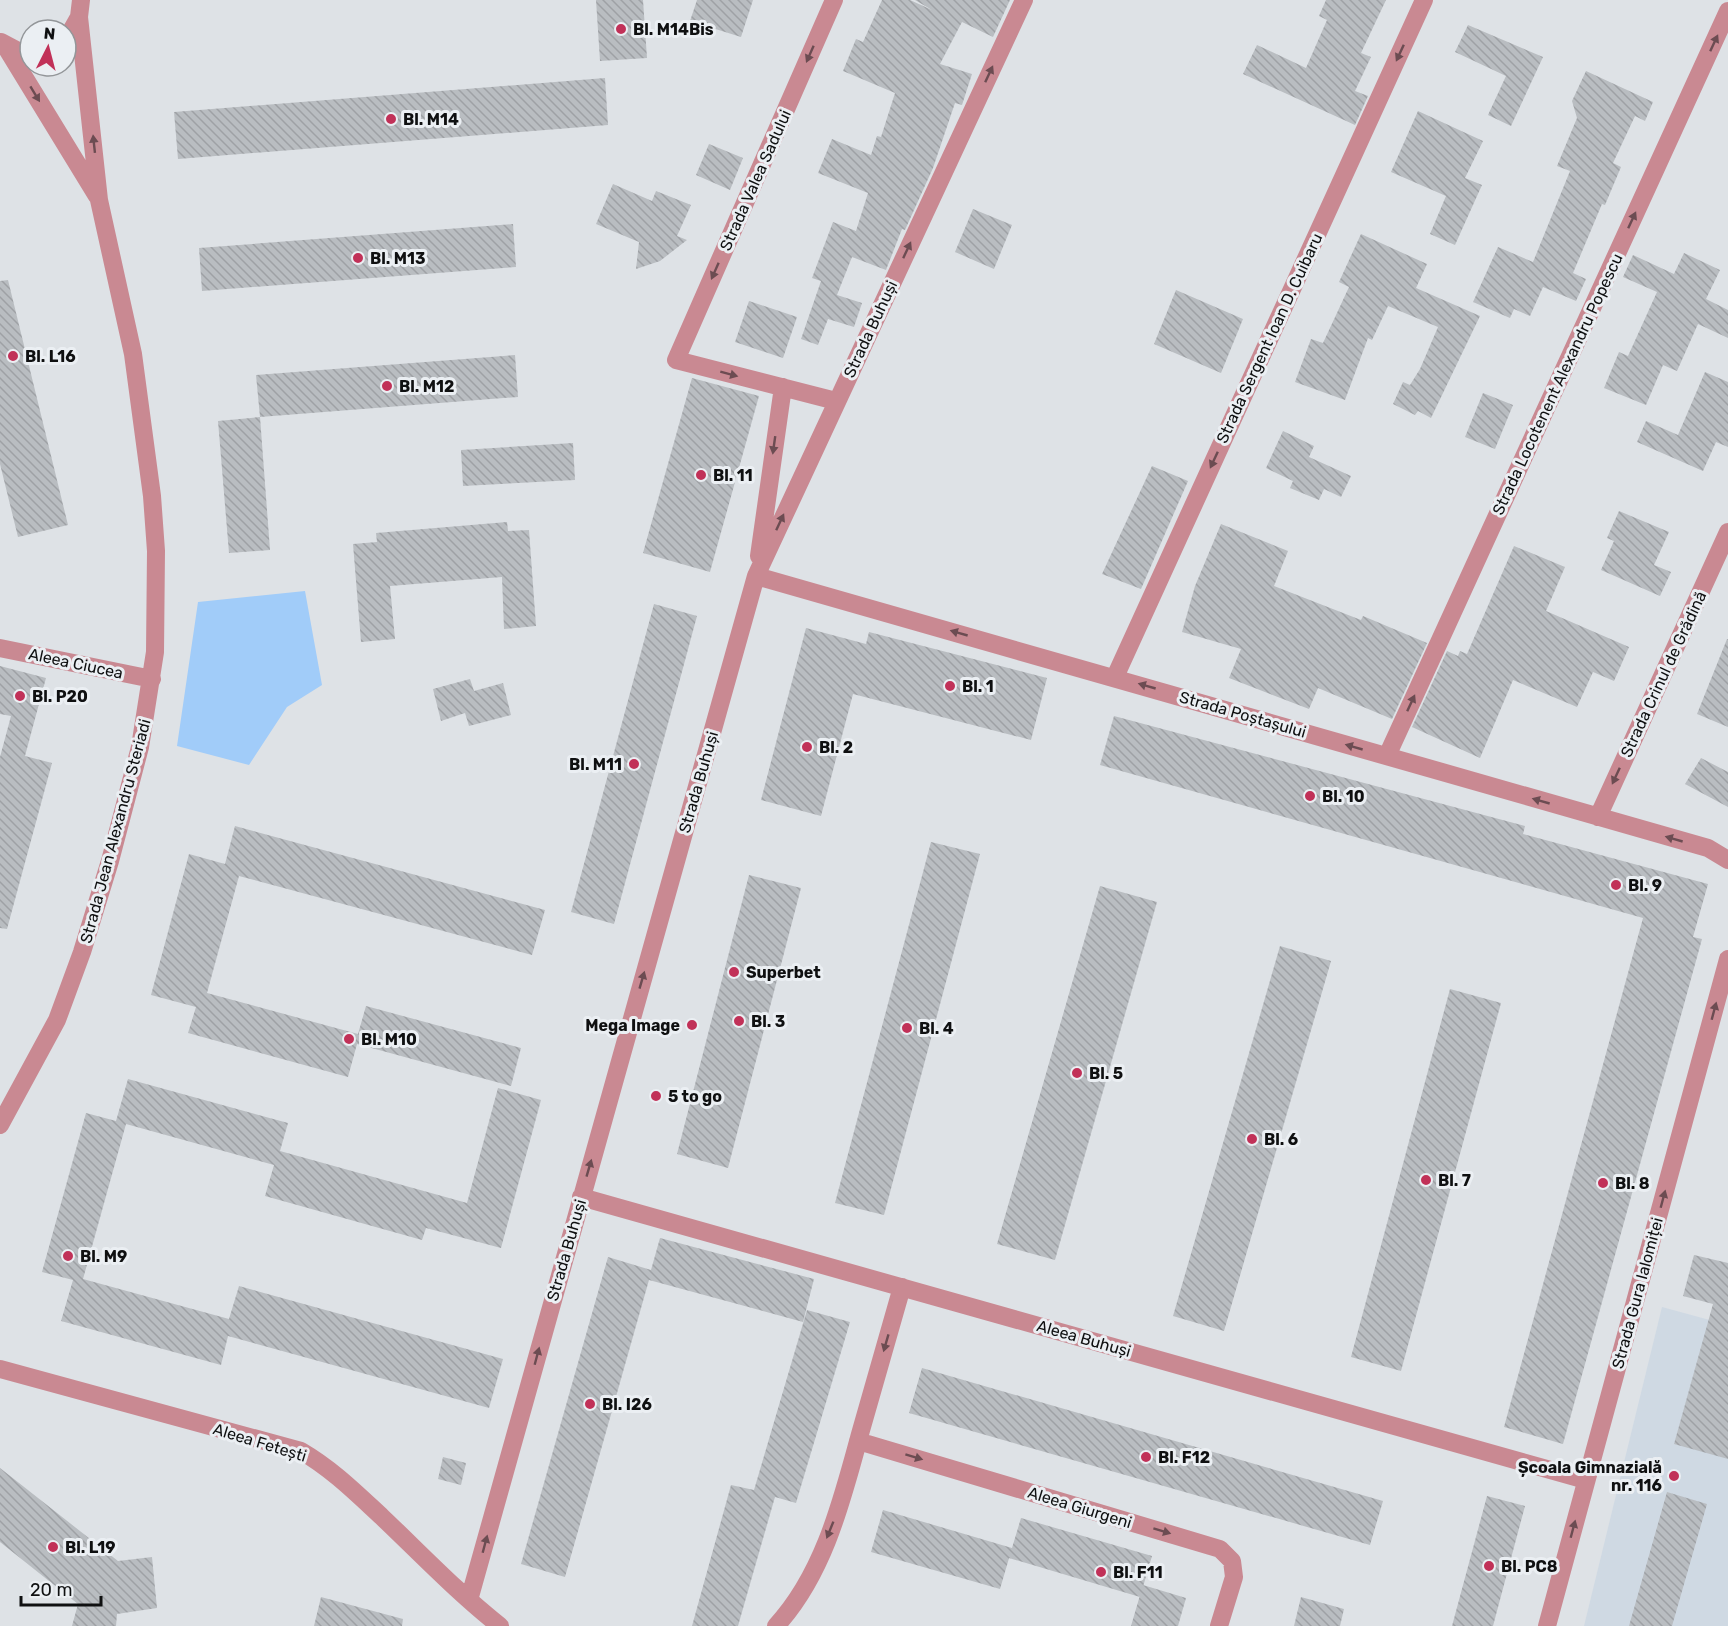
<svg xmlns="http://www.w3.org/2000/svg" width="1728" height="1626" viewBox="0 0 1728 1626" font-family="Rubik,sans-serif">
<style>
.built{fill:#cfd9e3}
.green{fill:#a1ccf9}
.building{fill:url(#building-back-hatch)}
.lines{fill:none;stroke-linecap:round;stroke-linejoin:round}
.minor{stroke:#c98992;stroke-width:18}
.oneway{fill:#6c4c52}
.poi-dot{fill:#c13158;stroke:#ebeff3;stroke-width:2}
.labels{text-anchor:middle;stroke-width:6;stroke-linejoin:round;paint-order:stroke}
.poi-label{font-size:16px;font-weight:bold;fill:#0f1011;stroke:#ebeff3;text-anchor:start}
.street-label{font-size:16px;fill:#0f1011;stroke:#ebeff3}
</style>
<defs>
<pattern id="building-back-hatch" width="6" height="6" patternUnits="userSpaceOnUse" patternTransform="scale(1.5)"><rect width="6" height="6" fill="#b9bdc1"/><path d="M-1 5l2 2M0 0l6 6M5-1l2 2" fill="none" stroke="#9ea1a5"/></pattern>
</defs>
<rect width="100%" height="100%" fill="#dee2e6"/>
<path class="built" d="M1662,1307l66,18v301h-144z"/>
<path class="green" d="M305,591l17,94 -35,22 -38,58 -72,-19 21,-144z"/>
<path class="building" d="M596,0h47l4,58 -47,3z
M697,0h56l-12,37 -51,-16z
M882,0h28l22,10 -17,-10h95l-17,37 -31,-15 -22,42 32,10 -10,31 -7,-2 -22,65 -28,62 -3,-1 -16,41 -34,-13 -15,38 25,8 -8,24 -26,-8 -10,26 -17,-6 20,-58 -9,-3 21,-56 23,9 12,-38 -50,-20 14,-34 39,16 6,-19 4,1 14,-44 -52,-22 13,-32 7,3z
M1326,0h60l-25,53 10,4 -16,34 13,5 -13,29 -112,-51 14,-29 49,23 21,-48 -8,-4z
M1468,25l75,32 -32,69 -23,-11 18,-39 -51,-24z
M1586,71l67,31 -8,19 -10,-5 -22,47 8,4 -16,38 -3,-1 -29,69 13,6 -10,22 -33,-14 -13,29 -16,-7 -4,9 -37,-16 25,-55 35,15 37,-91 -13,-5 20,-48 -5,-17z
M605,78l3,47 -430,34 -4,-47z
M1418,111l65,30 -18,37 17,7 -27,60 -25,-11 16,-38 -55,-24z
M709,144l34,14 -13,32 -34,-15z
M613,184l39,17 4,-10 35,14 -14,31 10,4 -27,21 -24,8 3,-27 -43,-18z
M973,209l39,16 -18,44 -39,-17z
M513,224l3,43 -314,24 -3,-43z
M1361,234l66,30 -11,24 64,28 -49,102 -13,-7 -3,4 -22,-11 10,-22 7,3 10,-16 18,-42 -50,-21 -16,34 -4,-2 -23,62 -50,-18 16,-43 12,4 26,-56 -10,-5z
M1684,253l36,17 -14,29 22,11v28l-30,-14 -21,47 -14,-6 -17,40 -42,-17 15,-36 9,4 29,-64 -34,-15 10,-22 41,19z
M8,280l60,245 -50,12 -18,-73v-183z
M1176,290l67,29 -22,54 -67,-29z
M749,301l48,16 -14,41 -48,-16z
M515,355l3,42 -258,20 -4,-42z
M1705,372l23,10v65l-12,-5 -13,29 -66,-29 9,-21 32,14z
M692,378l67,18 -49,176 -67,-19z
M1483,393l30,12 -18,44 -30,-12z
M260,417l10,133 -41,3 -11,-132z
M1283,431l31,15 -5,11 42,19 -10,21 -17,-8 -5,11 -29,-12 3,-7 -27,-13z
M573,443l2,37 -112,6 -2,-36z
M1152,466l36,15 -47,108 -39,-15z
M1619,511l50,21 -15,33 17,7 -11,24 -59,-26 13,-29 -7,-3z
M507,522l1,9 21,-1 7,96 -32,3 -2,-52 -112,9 5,53 -34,3 -8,-98 24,-2 -1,-9z
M1221,524l67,27 -14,35 87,34 2,-4 64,27 -35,76 -74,-31 -9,21 -80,-31 12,-29 -59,-17 13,-46z
M1514,546l51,21 -19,44 83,36 -15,34 -21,-9 -16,35 -64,-27 -33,78 -68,-31 35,-76 11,5 2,-5 7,3z
M654,604l43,12 -83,308 -43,-12z
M806,628l60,16 3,-12 178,46 -16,62 -178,-46 -32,122 -60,-16z
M1727,639h1v88l-31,-13z
M0,666l46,12 -21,78 27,7 -45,166 -7,-1v-171l11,-41 -11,-2z
M470,679l4,12 29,-8 8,32 -42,11 -4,-13 -24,8 -8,-32z
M1114,716l411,110 -2,8 185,50 -15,53 9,2 -139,505 -59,-17 139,-509 -543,-153z
M1701,758l27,14v35l-43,-23z
M235,826l310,84 -13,45 -293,-79 -32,117 151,41 8,-28 155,42 -10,38 -154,-42 -9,33 -160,-44 8,-26 -45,-12 38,-141 36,10z
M931,842l49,12 -96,361 -49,-12z
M749,875l52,13 -73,280 -51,-14z
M1100,886l57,16 -102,358 -58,-16z
M1280,946l51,15 -107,370 -51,-15z
M1450,989l51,14 -100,368 -50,-14z
M128,1079l160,44 -8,28 187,52 31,-115 43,12 -40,148 -75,-20 -4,12 -157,-44 9,-31 -148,-41 -43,155 146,40 10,-33 264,73 -14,49 -261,-72 -7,29 -160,-44 12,-41 -31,-8 44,-159 30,8z
M660,1238l154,41 -11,43 -154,-42 -84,297 -44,-13 87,-307 43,13z
M1694,1255l34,8v196l-54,-15 39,-140 -30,-8z
M807,1310l43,12 -54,181 -21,-6 -37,129h-46l39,-141 23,5z
M922,1368l461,133 -13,44 -461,-132z
M443,1457l23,6 -5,22 -23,-6z
M0,1468l118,93 34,-4 5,51 -40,6 -1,12h-44l6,-22 -78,-62z
M1667,1492l40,12 -35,122h-43z
M1487,1496l38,10 -32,120h-41z
M883,1510l129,38 -12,41 -129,-37z
M1021,1518l131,38 -12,41 -131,-39z
M1143,1585l43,13 -8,28h-47z
M321,1597l82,22 -1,7h-88z
M1301,1597l43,12 -4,17h-46z"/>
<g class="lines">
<path class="minor" d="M834,0l-158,360 160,41
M66,40l13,-23 2,-17
M1,42l17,9 12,2
M4,44l93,152
M759,556l24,-169
M756,576l952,272 20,12
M0,648l152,31
M1115,677l309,-677
M1387,756l341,-745
M1598,817l130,-285
M0,1125l57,-105 25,-68 28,-91 30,-114 15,-95 1,-101 -4,-55 -19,-142 -34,-154 -20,-183
M581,1197l1005,283
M0,1369l301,82c31,18 55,42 81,66 39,37 76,76 118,109
M858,1441l362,108 12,12 2,16 -15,49
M469,1600l287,-1024 268,-576
M776,1626c48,-52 66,-126 84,-192 14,-49 28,-98 42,-147
M1547,1626l181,-667"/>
</g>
<defs><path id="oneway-solid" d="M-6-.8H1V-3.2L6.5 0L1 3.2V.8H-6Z" transform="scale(1.5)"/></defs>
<g class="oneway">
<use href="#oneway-solid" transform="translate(1714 43) rotate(-65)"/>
<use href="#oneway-solid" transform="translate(1400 53) rotate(115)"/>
<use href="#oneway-solid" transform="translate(810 54) rotate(114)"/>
<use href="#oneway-solid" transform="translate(989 74) rotate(-65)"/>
<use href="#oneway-solid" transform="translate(35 94) rotate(59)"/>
<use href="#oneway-solid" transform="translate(94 144) rotate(-96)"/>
<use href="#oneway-solid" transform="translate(1632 220) rotate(-65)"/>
<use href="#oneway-solid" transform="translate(907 250) rotate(-65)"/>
<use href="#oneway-solid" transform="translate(715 271) rotate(114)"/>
<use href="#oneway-solid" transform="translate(729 374) rotate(15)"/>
<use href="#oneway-solid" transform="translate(774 445) rotate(98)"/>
<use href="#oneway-solid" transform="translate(1214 460) rotate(115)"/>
<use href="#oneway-solid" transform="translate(780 522) rotate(-65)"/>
<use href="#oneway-solid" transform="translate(959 633) rotate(-164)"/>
<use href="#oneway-solid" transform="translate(1147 686) rotate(-164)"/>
<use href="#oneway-solid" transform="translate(1411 703) rotate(-65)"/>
<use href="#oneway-solid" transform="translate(1354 747) rotate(-164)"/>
<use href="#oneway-solid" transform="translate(1616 776) rotate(115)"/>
<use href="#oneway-solid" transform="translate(1541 801) rotate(-164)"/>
<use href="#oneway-solid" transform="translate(1674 839) rotate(-164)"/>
<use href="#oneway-solid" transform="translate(642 980) rotate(-74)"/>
<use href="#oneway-solid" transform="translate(1714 1011) rotate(-75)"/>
<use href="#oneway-solid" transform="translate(589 1168) rotate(-74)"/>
<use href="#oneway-solid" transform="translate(1663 1199) rotate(-75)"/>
<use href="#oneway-solid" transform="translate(886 1343) rotate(106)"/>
<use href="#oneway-solid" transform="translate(537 1356) rotate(-75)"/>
<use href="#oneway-solid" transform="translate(914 1457) rotate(17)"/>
<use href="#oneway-solid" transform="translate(1573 1529) rotate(-75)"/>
<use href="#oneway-solid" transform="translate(830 1530) rotate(112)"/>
<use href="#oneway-solid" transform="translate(1162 1531) rotate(17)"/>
<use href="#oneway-solid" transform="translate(485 1544) rotate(-75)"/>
</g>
<g class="poi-dot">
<circle cx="621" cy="29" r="6"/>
<circle cx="391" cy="119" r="6"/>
<circle cx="358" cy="258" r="6"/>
<circle cx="13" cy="356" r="6"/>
<circle cx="387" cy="386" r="6"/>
<circle cx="701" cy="475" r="6"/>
<circle cx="950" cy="686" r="6"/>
<circle cx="20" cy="696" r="6"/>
<circle cx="807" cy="747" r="6"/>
<circle cx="634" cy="764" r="6"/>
<circle cx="1310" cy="796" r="6"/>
<circle cx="1616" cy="885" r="6"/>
<circle cx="734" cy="972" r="6"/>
<circle cx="739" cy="1021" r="6"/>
<circle cx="692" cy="1025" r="6"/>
<circle cx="907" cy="1028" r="6"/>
<circle cx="349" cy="1039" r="6"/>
<circle cx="1077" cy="1073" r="6"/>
<circle cx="656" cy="1096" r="6"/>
<circle cx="1252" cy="1139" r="6"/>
<circle cx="1426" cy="1180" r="6"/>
<circle cx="1603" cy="1183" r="6"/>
<circle cx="68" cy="1256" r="6"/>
<circle cx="590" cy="1404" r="6"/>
<circle cx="1146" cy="1457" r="6"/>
<circle cx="1674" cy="1476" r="6"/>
<circle cx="53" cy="1547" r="6"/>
<circle cx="1489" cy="1566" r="6"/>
<circle cx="1101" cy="1572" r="6"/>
</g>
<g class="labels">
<g class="poi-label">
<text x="633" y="35">Bl. M14Bis</text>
<text x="403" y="125">Bl. M14</text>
<text x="370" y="264">Bl. M13</text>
<text x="25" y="362">Bl. L16</text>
<text x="399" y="392">Bl. M12</text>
<text x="713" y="481">Bl. 11</text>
<text x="962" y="692">Bl. 1</text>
<text x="32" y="702">Bl. P20</text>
<text x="819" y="753">Bl. 2</text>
<text x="622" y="770" text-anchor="end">Bl. M11</text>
<text x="1322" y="802">Bl. 10</text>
<text x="1628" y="891">Bl. 9</text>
<text x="746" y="978">Superbet</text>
<text x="751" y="1027">Bl. 3</text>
<text x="680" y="1031" text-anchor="end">Mega Image</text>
<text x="919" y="1034">Bl. 4</text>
<text x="361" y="1045">Bl. M10</text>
<text x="1089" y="1079">Bl. 5</text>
<text x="668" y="1102">5 to go</text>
<text x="1264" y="1145">Bl. 6</text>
<text x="1438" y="1186">Bl. 7</text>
<text x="1615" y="1189">Bl. 8</text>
<text x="80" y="1262">Bl. M9</text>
<text x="602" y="1410">Bl. I26</text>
<text x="1158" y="1463">Bl. F12</text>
<text x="1662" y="1473" text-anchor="end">Școala Gimnazială<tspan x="1662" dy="18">nr. 116</tspan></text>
<text x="65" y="1553">Bl. L19</text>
<text x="1501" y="1572">Bl. PC8</text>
<text x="1113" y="1578">Bl. F11</text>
</g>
<g class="street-label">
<text transform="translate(755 180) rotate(-66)" y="6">Strada Valea Sadului</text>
<text transform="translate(870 329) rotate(-65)" y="6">Strada Buhuși</text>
<text transform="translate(1269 338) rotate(-65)" y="6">Strada Sergent Ioan D. Cuibaru</text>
<text transform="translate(1557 384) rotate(-65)" y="6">Strada Locotenent Alexandru Popescu</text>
<text transform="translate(76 663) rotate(12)" y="6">Aleea Ciucea</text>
<text transform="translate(1663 674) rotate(-65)" y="6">Strada Crinul de Grădină</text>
<text transform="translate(1243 714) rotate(16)" y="6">Strada Poștașului</text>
<text transform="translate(698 782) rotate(-74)" y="6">Strada Buhuși</text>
<text transform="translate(115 831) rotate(-75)" y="6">Strada Jean Alexandru Steriadi</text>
<text transform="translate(566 1250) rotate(-74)" y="6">Strada Buhuși</text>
<text transform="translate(1637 1293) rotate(-75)" y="6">Strada Gura Ialomiței</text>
<text transform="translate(1084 1338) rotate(16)" y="6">Aleea Buhuși</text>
<text transform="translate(260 1442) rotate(17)" y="6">Aleea Fetești</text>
<text transform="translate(1080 1507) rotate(17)" y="6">Aleea Giurgeni</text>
</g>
</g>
<g transform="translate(48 48) rotate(6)"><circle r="28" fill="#ebeff3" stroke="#939699" stroke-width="1.5"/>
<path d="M0-4.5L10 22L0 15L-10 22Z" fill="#c13158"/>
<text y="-9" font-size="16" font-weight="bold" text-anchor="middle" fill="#0f1011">N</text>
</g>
<path d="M21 1596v9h80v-9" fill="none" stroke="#0f1011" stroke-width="3"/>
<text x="30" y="1596" font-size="18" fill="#0f1011" stroke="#ebeff3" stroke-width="4.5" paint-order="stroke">20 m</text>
</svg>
